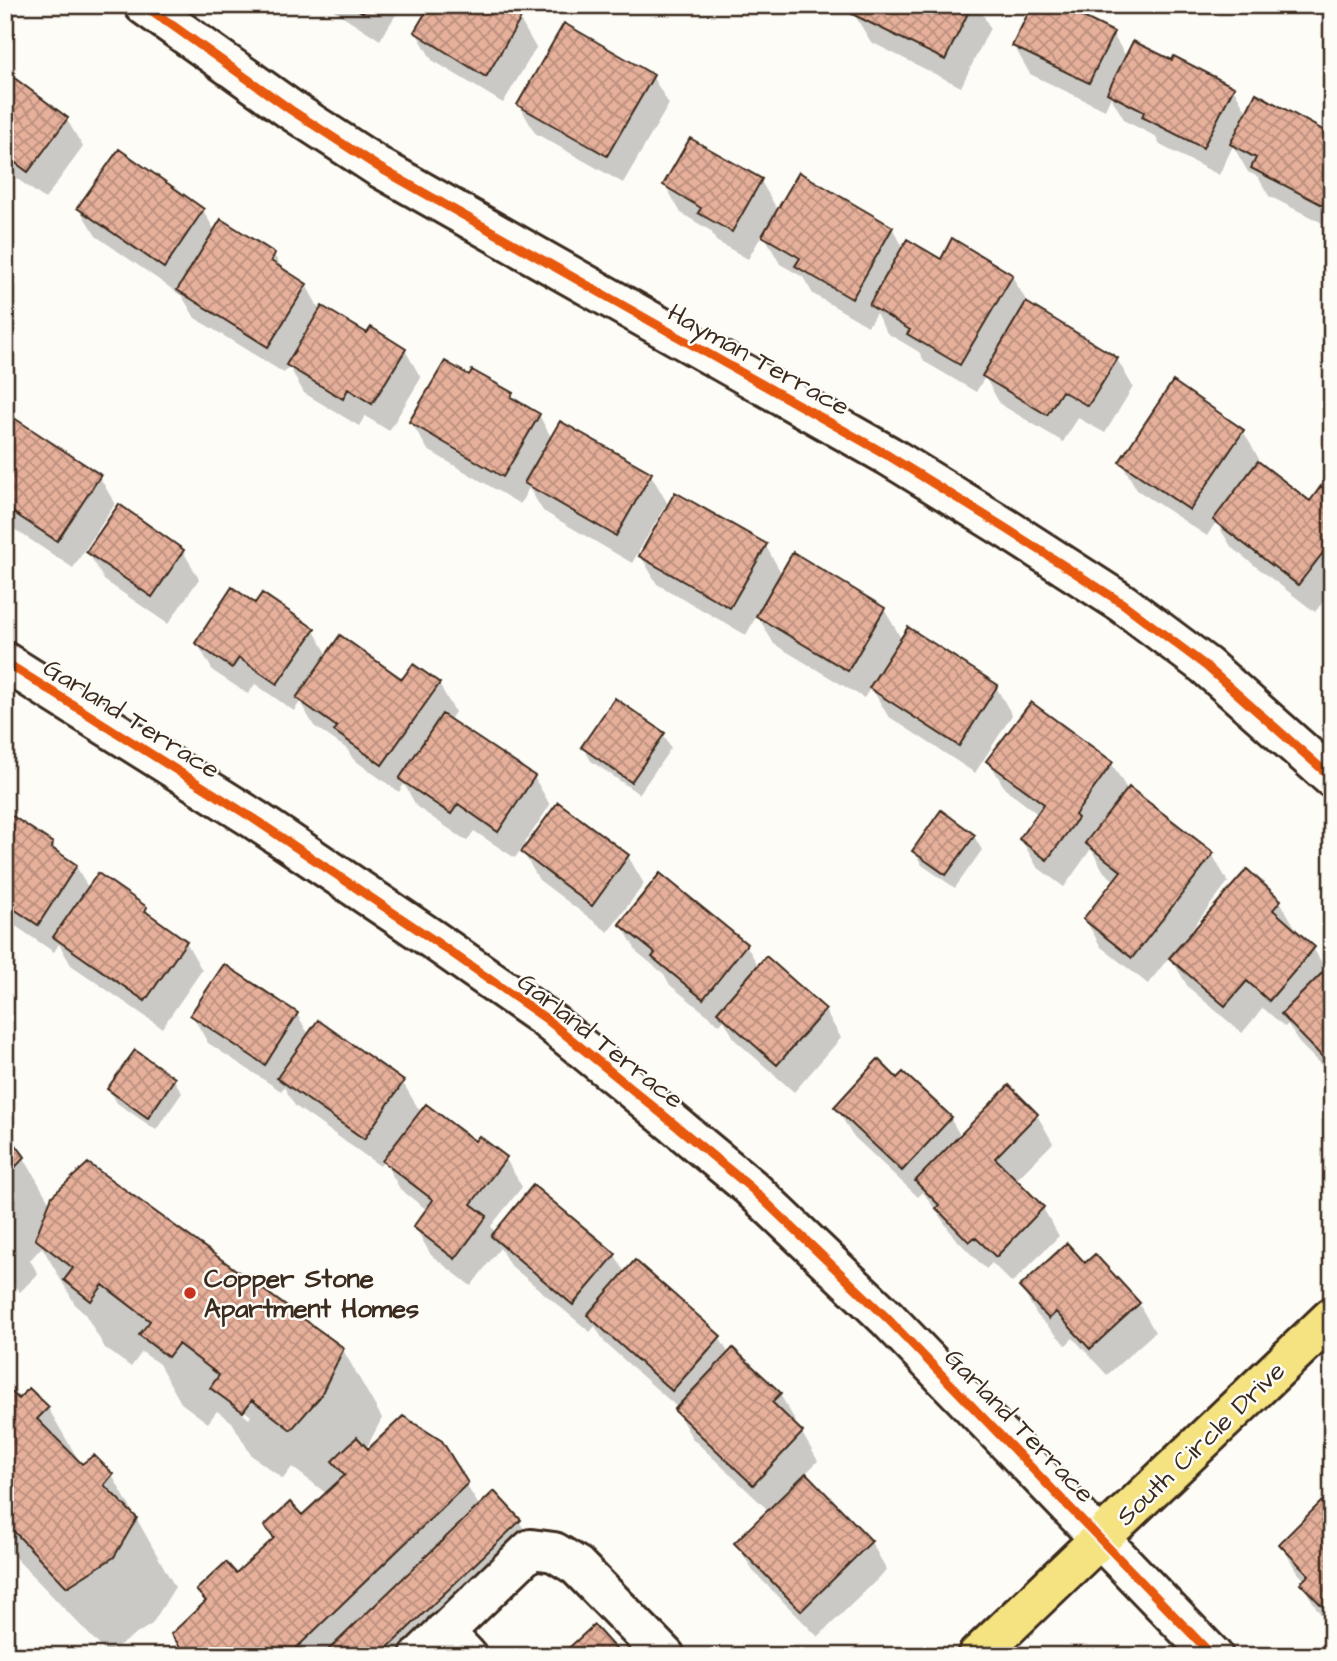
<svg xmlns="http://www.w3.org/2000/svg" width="1337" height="1661" viewBox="0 0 1337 1661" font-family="'Architects Daughter',sans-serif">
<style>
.shadow{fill:#0003;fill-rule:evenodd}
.building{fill:url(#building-cross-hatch);stroke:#3b2a1e;stroke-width:2}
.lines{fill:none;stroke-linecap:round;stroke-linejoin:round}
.minor-casing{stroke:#3b2a1e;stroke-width:44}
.major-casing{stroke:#3b2a1e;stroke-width:44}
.minor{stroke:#fdfcf7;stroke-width:38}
.major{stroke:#f5e382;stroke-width:38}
.cycleway-casing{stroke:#fdfcf7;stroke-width:13}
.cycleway{stroke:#e8590c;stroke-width:9}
.poi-dot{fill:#c8321e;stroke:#fdfcf7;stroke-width:2.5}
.labels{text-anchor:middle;stroke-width:5;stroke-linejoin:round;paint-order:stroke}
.street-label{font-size:26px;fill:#3b2a1e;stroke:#fdfcf7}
.poi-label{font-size:26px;font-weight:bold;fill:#3b2a1e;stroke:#fdfcf7;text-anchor:start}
</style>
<defs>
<pattern id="building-cross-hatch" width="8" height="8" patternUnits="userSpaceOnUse" patternTransform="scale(1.75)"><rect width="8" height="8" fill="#e6b09b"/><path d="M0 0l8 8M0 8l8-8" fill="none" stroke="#bc8f7e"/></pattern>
</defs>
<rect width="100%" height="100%" fill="#fdfcf7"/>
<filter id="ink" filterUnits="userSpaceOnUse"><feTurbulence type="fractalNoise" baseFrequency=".0143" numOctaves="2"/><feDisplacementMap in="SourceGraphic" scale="14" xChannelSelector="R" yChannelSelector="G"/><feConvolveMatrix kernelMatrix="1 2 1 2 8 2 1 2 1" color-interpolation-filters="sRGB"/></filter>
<g filter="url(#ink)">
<path class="shadow" d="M326,5h76l-22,35z
M859,5h119l12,23 -29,59 -90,-45 -17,-28z
M520,20l16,28 -33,55 -71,-43 -16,-28z
M1112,33l15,25 106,30 15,26 84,23v91l-63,-32 -11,-19 -10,-5 -15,-26 -14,29 -59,-30 -5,-9 -30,-15 -14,-24 -6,13 -75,-36 -16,-28z
M5,73l62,47 16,27 -38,52 -40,-29z
M652,76l17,28 -46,79 -88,-50 -16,-28z
M761,181l17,30 114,17 12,20 37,13 71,15 16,28 89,55 16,28 -28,46 -27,-15 -15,24 -63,-38 -15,-27 -9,15 -51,-30 -6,-10 -32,-19 -11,-20 -8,13 -55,-32 -10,-17 -23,-13 -17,-31 -15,26 -32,-18 -5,-10 -30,-18 -16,-28z
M79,209l124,1 12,21 59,24 10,16 22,14 15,27 46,24 38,14 16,28 -32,53 -24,-15 -6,10 -55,-33 -15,-27 -5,7 -89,-55 -13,-22 -86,-60z
M469,378l43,17 4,7 23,13 13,24 99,36 18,31 96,39 17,29 102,35 18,31 94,47 16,28 -37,58 -87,-57 -17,-29 -7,11 -90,-54 -17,-29 -11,20 -89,-51 -16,-28 27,-48 -3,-2 -33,57 -89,-52 -14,-23 -9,16 -92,-54 -17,-28z
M5,427l94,49 16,28 -42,64 -68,-45z
M1243,431l16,28 -2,4 53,41 22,-8v94l-17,22 -83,-64 -16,-26 -9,14 -70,-46 -16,-28z
M183,551l16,28 -31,45 -64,-44 -16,-28z
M256,606l58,25 14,24 74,27 37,2 16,28 -6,9 85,56 16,28 -35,53 -41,-27 -7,10 -50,-34 -13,-23 -5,8 -46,-33 -6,-10 -33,-23 -14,-24 -6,9 -39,-27 -7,10 -35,-23 -16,-28z
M663,734l8,14 -32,46 -48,-33 -8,-14z
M989,761l123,3 16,27 84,63 16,28 -50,65 2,2 100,-48 16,28 -2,2 19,17 14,23 5,-5v110l-33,-33 -11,-19 -3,3 -22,-19 -21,25 -54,-46 -18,-31 -22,28 -47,-37 -16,-28 30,-38 -11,-9 -13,-23 -27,38 -27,-20 -16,-28 18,-24 -34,-26z
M5,819l47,26 5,8 19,13 13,23 57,19 6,10 34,24 16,28 -40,58 -91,-63 -12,-21 -5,8 -49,-33z
M974,836l8,14 -27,38 -33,-23 -8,-14z
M523,852l105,4 16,28 -36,48 -69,-52z
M621,924l125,21 13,22 66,43 16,28 -47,54 -59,-52 -11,-20 -4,5 -50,-40 -6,-11 -27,-22z
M297,1014l12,21 9,-13 85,61 18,30 85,46 16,28 -31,39 4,7 120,22 11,19 93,63 10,17 51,40 16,28 -3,2 9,9 16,28 -13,13 66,68 16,28 -69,67 -65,-66 -17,-28 33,-32 -77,-73 -16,-28 2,-2 -73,-65 -10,-17 -5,6 -81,-68 -9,-16 -29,38 -40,-31 -16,-28 12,-17 -27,-21 -16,-28 -4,5 -85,-60 -11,-19 -3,4 -73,-48 -16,-28z
M136,1053l38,27 8,13 -26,37 -39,-27 -8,-14z
M897,1080l53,38 11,19 76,-22 16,28 -38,38 28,27 16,28 -47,47 -20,-20 -6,6 -32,-32 -31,-45 -5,5 -66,-62 -16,-28z
M5,1133l19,25 27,47 292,145 39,68 -19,37 77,-12 40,64 39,14 24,41 -99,94h-258l-13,-22 33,-30 -8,-14 38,-15 38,-35 -8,-14 35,-9 26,-23 -35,-27 -9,12 -32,-24 -19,-33 -15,-11 -9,12 -27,-20 -22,-39 -17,-12 -11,15 -26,-19 -20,-34 -9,-8 -34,-59 -12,13 8,14 -18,18 -12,-13 -3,3zM236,1404l15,12 -2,3 -13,-11z
M1094,1257l45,47 16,28 -48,43 -34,-37 -7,7 -29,-30 -16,-28 64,-22z
M5,1388l14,13 10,-11 19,18 34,58 30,9 63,112 -23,37 -45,29 -102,-106z
M1332,1513v112l-13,-13 -17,-28 4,-3 -9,-9 -16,-28z"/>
<path class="building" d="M351,5h17l-5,8z
M430,5h69l22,13 -35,59 -72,-45z
M857,5h115l-27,55 -93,-46z
M1032,5h27l55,27 -25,51 -77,-37z
M564,23l90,52 -47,81 -90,-51z
M1133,41l39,19 2,-4 60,31 -31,61 -61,-31 2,-5 -37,-19z
M5,71l63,47 -40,54 -23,-17z
M1256,93l76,42 -2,74 -79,-41 5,-10 -26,-14z
M690,138l72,41 -30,53 -34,-19 3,-5 -38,-23z
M119,149l85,60 -40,59 -87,-60z
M799,172l94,55 -41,72 -57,-33 5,-8 -38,-22z
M221,219l54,34 -4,8 36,23 -39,63 -91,-57z
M952,238l61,37 -53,90 -53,-31 3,-4 -41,-25 38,-66 34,20z
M1026,302l92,56 -30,48 -26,-15 -15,24 -65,-39z
M322,306l45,27 4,-6 35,22 -34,55 -24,-15 -5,10 -57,-34z
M445,361l24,14 3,-5 41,23 -2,4 29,17 -37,63 -94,-55z
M1173,381l71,49 -54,80 -71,-48z
M11,416l90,59 -44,66 -52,-34v-83z
M560,421l92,52 -36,63 -92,-53z
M1258,461l52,40 11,-15 11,8v47l-34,44 -85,-65z
M675,492l92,52 -37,64 -91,-52z
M119,504l65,46 -32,47 -66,-45z
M793,552l92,56 -37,63 -92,-55z
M232,587l23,16 7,-10 53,36 -38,55 -38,-26 -7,10 -37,-25z
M908,627l90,58 -39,61 -90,-58z
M340,635l62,44 11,-15 27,19 -58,82 -48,-34 3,-4 -41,-29z
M615,698l50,35 -34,49 -50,-35z
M1031,702l82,60 -38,53 3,3 -31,42 -28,-21 25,-35 -58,-43z
M442,714l93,62 -37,56 -40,-28 -7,10 -52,-35z
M1129,787l85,66 -82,105 -49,-39 38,-48 -36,-28z
M558,802l71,53 -37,51 -71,-54z
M941,810l34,25 -29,40 -34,-24z
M11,815l42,28 -1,5 25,17 -39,60 -33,-22v-86l3,2z
M1247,869l34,31 -8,10 42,37 -46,54 -22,-20 -22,25 -56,-48z
M98,873l49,34 -2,4 42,30 -42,60 -92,-64z
M660,873l87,71 -44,55 -51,-42 3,-4 -36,-29z
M766,956l60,53 -49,56 -60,-53z
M1332,963v104l-51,-53z
M224,964l74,49 -33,52 -75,-50z
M318,1020l86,61 -40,58 -87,-61z
M135,1050l40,28 -27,40 -41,-29z
M878,1059l19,19 6,-6 49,45 -50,54 -68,-64z
M1009,1085l29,29 -43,44 49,49 -48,50 -21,-20 -6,5 -33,-34 3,-3 -24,-24z
M426,1104l49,37 4,-5 28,21 -36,47 16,12 -32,43 -42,-32 20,-27 -51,-39z
M5,1130l20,27 -20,21z
M88,1163l256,185 -24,49 -29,33 -39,-30 -9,12 -33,-24 9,-13 -41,-31 -10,13 -29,-22 11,-14 -47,-36 -12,16 -27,-21 9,-12 -38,-29 17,-43z
M533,1185l83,69 -43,51 -82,-69z
M1067,1243l18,20 10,-9 45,49 -50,46 -34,-37 -7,7 -30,-32z
M635,1260l86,76 -49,55 -85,-76z
M733,1348l48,45 -9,9 31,30 -50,53 -79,-75z
M5,1386l14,13 10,-11 20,19 -12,12 45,45 12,-9 19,19 -9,11 33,33 -23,39 -47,30 -62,-65z
M403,1416l39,25 26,42 -180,173h-101l-16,-22 35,-33 -10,-11 30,-28 10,11 38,-35 -10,-12 26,-24 12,13 43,-40 -13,-14 25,-24 11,12z
M806,1473l66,68 -71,70 -67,-68z
M494,1491l27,29 -142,136h-57z
M1322,1501l10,10 -1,104 -31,-32 9,-8 -30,-31z
M594,1625l28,31h-62z"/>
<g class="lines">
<defs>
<path id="minor" d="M144,5l147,105 89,58 509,288 118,73 115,74 84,63 126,112
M5,662l249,157 178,120 113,79 76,62 129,107 137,131 326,338
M444,1632l23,24
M420,1656l111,-107 23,3 23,14 88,90"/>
<path id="major" d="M977,1656l355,-339"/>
</defs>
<use href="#minor" class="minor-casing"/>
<use href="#major" class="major-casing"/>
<use href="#minor" class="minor"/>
<use href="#major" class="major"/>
<defs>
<path id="cycleway" d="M144,5l147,105 89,58 509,288 118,73 115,74 84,63 126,112
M5,662l249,157 178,120 113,79 76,62 129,107 137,131 326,338"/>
</defs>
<use href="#cycleway" class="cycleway-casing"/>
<use href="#cycleway" class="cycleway"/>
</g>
</g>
<circle class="poi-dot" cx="190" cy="1293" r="7"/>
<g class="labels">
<g class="street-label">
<text transform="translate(759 359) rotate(29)" y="9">Hayman Terrace</text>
<text transform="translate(132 718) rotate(32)" y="9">Garland Terrace</text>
<text transform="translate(601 1040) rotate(38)" y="9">Garland Terrace</text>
<text transform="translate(1020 1425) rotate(46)" y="9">Garland Terrace</text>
<text transform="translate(1200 1443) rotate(-44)" y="9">South Circle Drive</text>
</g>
<g class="poi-label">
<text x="204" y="1287">Copper Stone<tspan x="204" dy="30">Apartment Homes</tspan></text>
</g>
</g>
<rect width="1337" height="1661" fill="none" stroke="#fdfcf7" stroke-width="28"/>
<rect x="14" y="14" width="1309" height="1633" fill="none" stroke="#3b2a1e" stroke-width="2.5" filter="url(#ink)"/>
</svg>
